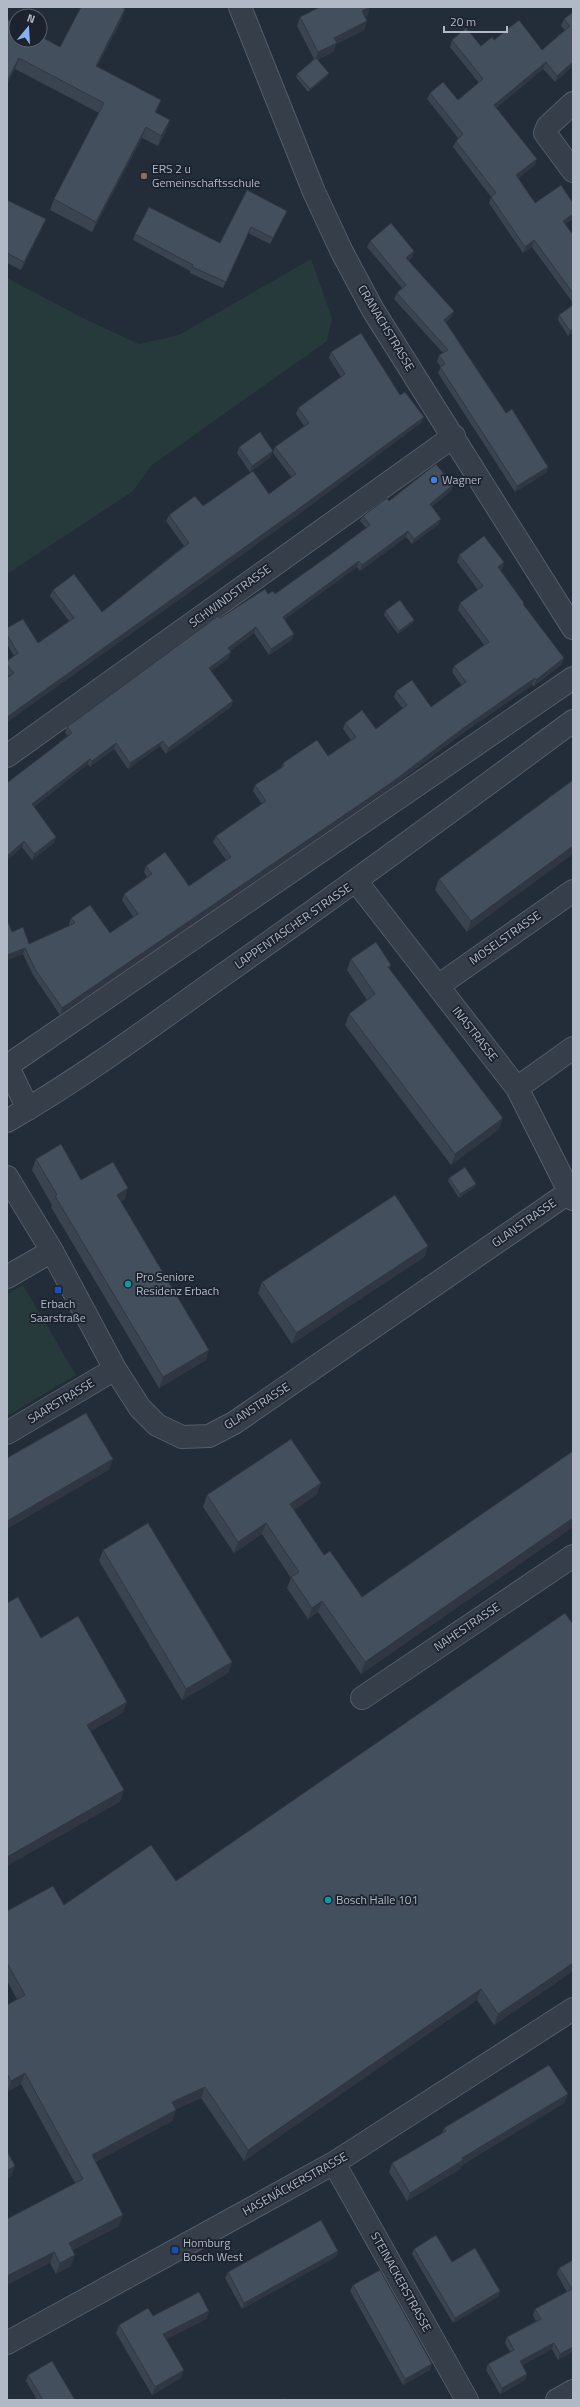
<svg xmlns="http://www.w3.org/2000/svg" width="580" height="2407" viewBox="0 0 580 2407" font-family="'Titillium Web',sans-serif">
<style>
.green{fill:#26393b}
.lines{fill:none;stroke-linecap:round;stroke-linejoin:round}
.minor-casing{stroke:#545c68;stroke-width:24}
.minor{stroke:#363e4a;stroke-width:22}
.wall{fill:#3a4451}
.shaded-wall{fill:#303742}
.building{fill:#444f5e;stroke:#303742}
.education-dot{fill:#8d6e63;stroke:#1c232e;stroke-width:1.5}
.shop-dot{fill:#3f7fe0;stroke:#1c232e;stroke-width:1.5}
.culture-dot{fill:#0f9aa8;stroke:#1c232e;stroke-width:1.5}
.transit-dot{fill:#1a4fb4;stroke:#1c232e;stroke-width:1.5}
.labels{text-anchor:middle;stroke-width:3.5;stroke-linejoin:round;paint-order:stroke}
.poi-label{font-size:12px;fill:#b1b9c6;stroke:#1c232e;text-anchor:start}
.street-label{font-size:12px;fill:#b1b9c6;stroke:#1c232e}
</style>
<rect width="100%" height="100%" fill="#232c39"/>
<path class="green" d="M311,259l21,59 -5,23 -175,124 -20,27 -125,82v-296l78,41 54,25 40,-9z
M23,1285l53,90 -69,41v-122z"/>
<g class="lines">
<defs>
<path id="minor" d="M240,7l74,185 28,60 31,58 200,318
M573,103l-25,23 -3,7 28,38
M7,756l447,-320
M356,881l161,207 56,111
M438,986l135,-95
M7,1065l21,44
M7,1066l566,-388
M517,1088l56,-40
M7,1121c75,-43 146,-96 216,-146 118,-83 234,-168 350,-254
M7,1177l45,74 63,118 25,39 17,17 25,12 27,-1 25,-13 334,-230
M7,1277l45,-26
M7,1433l108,-64
M362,1698l211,-142
M334,2163l133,237
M7,2343l327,-180 239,-154
M557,2400l16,-9"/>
</defs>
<use href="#minor" class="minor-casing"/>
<use href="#minor" class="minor"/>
</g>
<path class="wall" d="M370,7l-3,9 -2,1 2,4 -3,9 -28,14 -3,8 -16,8 11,16 -20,16 -12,-15 1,-3 17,-15 -17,-33 3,-9z
M573,12v54l-18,16 -12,-13 -47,39 41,51 -3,7 -16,12 17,25h38v16l-8,5 8,11v68l-41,-56 -9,6 -34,-50 2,-6 -38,-50 3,-6 2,-3 -31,-39 3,-6 28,7 21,-17 -29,-36 2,-7 29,6 13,-6 48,10 23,-20 -4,-4 3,-7z
M7,19l53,28 62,-28 -25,47 60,45 -1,2 10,18 -8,15 -16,-8 -50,94 -42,-22 4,-11 45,-86 -84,-44 -8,15z
M247,190l37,27 -14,27 -22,-11 -25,55 -33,-15v-2l-57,-31 2,-6 85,9z
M7,200l35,28 -21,42 -14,-7z
M370,241l44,10 -2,6 -4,4 46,50 -3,6 -5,5 60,91 42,54 -2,6 -31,19 -77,-119 3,-6 -4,-5 2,-7 4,-2 -49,-54 3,-6 5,-5 -35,-41z
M573,305v29l-1,-1 -4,3 -10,-16 1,-5z
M331,352l69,43 24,22 -3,6 -122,91 -292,208v-44l2,-2 -2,-2v-13l7,-5 -7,-12v-16l31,15 31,-22 -19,-25 3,-6 49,22 82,-66 -18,-25 3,-6 34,-9 66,-12 23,-16 -19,-25 2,-6 29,-21 -8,-12 2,-6 43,-31 -12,-19z
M239,447l32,10 -21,15 -13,-19z
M453,485l-2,6 -19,15 7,18 -27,20 -6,-7 -46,34 -3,-4 -72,52 7,21 -23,15 -15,-22 -24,18 -1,7 -18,13 20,36 -65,47 -6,-8 -32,23 -14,-20 -24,18 -2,-3 -54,43 22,30 -2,6 -22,17 -10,-13 -15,13v-77l61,-47 -3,-3 2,-6 153,-109 48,-24h7l56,-40 35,-26 -6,-7 3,-5 26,-15z
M459,555l45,7 -2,7 -2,1 62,94 -28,22 -2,-1 -72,50 -71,54 -329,226 -27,-40 -10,-21 -16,6v-40l5,12 17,12 41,-18 -1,-2 2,-6 39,15 23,-16 -11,-17 2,-6 23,-17 -3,-5 2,-6 43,20 37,-26 -13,-18 3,-6 46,-32 -9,-13 2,-6 26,-17 2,-5 45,-7 23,-16 -8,-11 2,-6 31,6 27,-20 -9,-12 2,-6 35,16 31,-21 -10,-14 2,-6 30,-21 -26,-35 2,-7 18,-13 -21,-28z
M385,611l29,9 -1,3 -15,11 -14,-19z
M573,780l-106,152 -32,-42 4,-11z
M351,959l40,6 -2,4 110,160 -48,36 -106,-140 4,-11 18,-14 -20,-30z
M36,1159l45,21 44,19 -4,2 85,159 -47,28 -108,-181 1,-2 -20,-35z
M449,1178l27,6 -1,3 -16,11 -11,-17z
M428,1246l-4,11 -132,87 -34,-51 4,-11z
M573,1451v76l-212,147 -43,-62 -10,7 -21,-31 4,-10 -29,-44 -28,19 -31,-46 4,-12 114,-12 -4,11 -23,16 30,45 38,42z
M103,1550l129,112 -4,11 -46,27 -83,-139z
M176,1881l397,90 -79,54 -17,-25 -233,161 -43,-63 -25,11 -4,12 -77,41 24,64 -46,24 -2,16 -15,8 -6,-11 25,-80 -54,-99 -14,8v-87l10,-6 -10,-18v-70l57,-6z
M568,2094l-4,9 -102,62 -2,4 -53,32 -18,-29 3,-9 50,-29 2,-6z
M414,2249l38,13 48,29 -2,6 -45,26 -41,-69z
M336,2257l-94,52 -17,-31 3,-6z
M573,2260v92l-15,8 -6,-11 -30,16 5,9 -2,6 -25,14 -14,-24 2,-6 22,-12 -5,-9 2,-6 29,-16 -3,-6 2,-6 32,-17 -10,-18 2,-6z
M353,2285l77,85 -27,15 -53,-94z
M209,2311l-3,8 -40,20 15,39 -29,17 -36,-62 3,-8z
M28,2375l47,25h-38l-11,-19z"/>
<path class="shaded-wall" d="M370,7l-3,9 -8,4 3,-9z
M125,9l-3,10 -30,57 4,-10z
M367,21l-3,9 -28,14 -3,8 -18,9 3,-9 16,-14z
M19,58l-4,11 -8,15v-3z
M546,62l-3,7 -51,42 2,-6z
M573,62v4l-18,16 2,-6z
M329,73l-1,3 -20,16 2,-3z
M161,100l-4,11 -6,12 4,-11z
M170,120l-4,11 -8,15 3,-10z
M146,127l-4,11 -50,94 4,-10z
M537,159l-3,7 -20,16 2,-7z
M573,214v5l-13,8 3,-6z
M46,219l-4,9 -21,42 3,-8z
M251,227l-3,6 -25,55 3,-6z
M534,240l-2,7 -9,6 2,-6z
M414,251l-2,6 -9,7 3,-6z
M454,311l-3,6 -9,9 2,-6z
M573,329l-1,4 -4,3 2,-5z
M424,417l-3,6 -122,91 -292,208v-5z
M273,451l-2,6 -21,15 2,-6z
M548,467l-2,6 -31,19 2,-6z
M453,485l-2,6 -23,18 2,-5z
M441,519l-2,5 -27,20 2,-5z
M408,531l-2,6 -46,34 2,-6z
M359,561l-2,6 -76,55 2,-5z
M504,562l-2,7 -7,4 3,-6z
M414,620l-1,3 -15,11 1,-3z
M256,627l-2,6 -28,21 2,-6z
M294,634l-2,6 -23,15 2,-6z
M231,652l-2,6 -22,16 2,-6z
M564,658l-2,6 -28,22 2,-6z
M535,678l-3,7 -72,50 -71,54 -329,226 2,-7z
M233,701l-2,6 -65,47 2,-6z
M163,741l-3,5 -32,23 2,-6z
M116,743l-2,6 -24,18 2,-6z
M90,759l-2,5 -58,46 2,-6z
M56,837l-2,6 -22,17 2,-6z
M24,841l-2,6 -15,13v-4z
M573,846v8l-106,78 4,-11z
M25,948l-2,6 -16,6v-5z
M503,1118l-4,11 -48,36 4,-11z
M476,1184l-1,3 -16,11 1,-4z
M128,1188l-3,11 -12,7 4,-11z
M428,1246l-4,11 -132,87 4,-11z
M209,1350l-3,10 -47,28 4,-11z
M113,1459l-4,11 -102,59v-8z
M321,1483l-4,11 -31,22 4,-12z
M573,1518v9l-212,147 4,-12z
M266,1523l-4,11 -28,19 4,-11z
M322,1601l-4,11 -10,7 4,-11z
M232,1662l-4,11 -46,27 4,-11z
M127,1702l-4,11 -40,23 4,-11z
M124,1790l-4,12 -113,64v-9z
M573,1963v8l-79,54 4,-11z
M481,1989l-4,11 -233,161 4,-11z
M25,2073l-4,11 -14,8 4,-11z
M205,2087l-4,11 -33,15 4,-11z
M568,2094l-4,9 -102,62 -2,4 -53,32 3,-8 52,-35z
M176,2110l-4,11 -84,45 4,-11z
M15,2166l-4,11 -4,2v-8z
M123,2215l-4,11 -54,28 4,-11z
M338,2251l-2,6 -94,52 2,-6z
M54,2252l-4,11 -43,22v-9z
M75,2255l-4,11 -15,8 4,-11z
M500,2291l-2,6 -45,26 2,-5z
M209,2311l-3,8 -46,24 3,-9z
M554,2343l-2,6 -34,19 2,-7z
M573,2347v5l-15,8 2,-6z
M432,2364l-2,6 -27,15 2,-6z
M184,2370l-3,8 -29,17 3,-8z
M527,2374l-2,6 -25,14 2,-6z"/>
<path class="building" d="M81,7h41l3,2 -29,57 65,34 -6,12 15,8 -9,16 -15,-9 -50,95 -42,-23 50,-96 -85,-45 -12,23v-62l9,5v16h24v-4l20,11z
M320,7h50l-8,4 5,10 -33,17 3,5 -19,9 -18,-35z
M573,12v50l-16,14 -11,-14 -52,43 43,54 -21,16 19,28 26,-18 12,18v11l-10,7 10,14v58l-39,-53 -9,7 -34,-50 5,-4 -40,-52 7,-7 -33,-41 13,-11 15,18 25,-21 -31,-39 14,-12 15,18 11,-9 2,3 25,-20 23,30 28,-24 -6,-7z
M316,58l13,15 -19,16 -13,-15z
M247,190l40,21 -14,27 -22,-11 -25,55 -34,-15 1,-2 -58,-31 14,-27 71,36z
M7,200l39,19 -22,43 -17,-9z
M391,223l23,28 -8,7 48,53 -10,9 62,93 6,-4 36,58 -31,19 -77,-119 5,-3 -6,-9 9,-5 -51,-57 9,-8 -36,-44z
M573,305v24l-3,2 -11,-16z
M361,333l39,62 5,-3 19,25 -123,90 -294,210v-39l7,-5 -7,-8v-4l11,-8 -11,-18v-7l16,-9 15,24 36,-25 -21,-28 21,-16 28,38 87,-69 -20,-28 26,-19 8,10 50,-35 16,23 27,-20 -21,-27 34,-24 -11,-15 47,-34 -14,-22z
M260,432l13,19 -21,15 -13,-19z
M436,464l17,21 -23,19 11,15 -27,20 -6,-8 -46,34 -3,-4 -76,56 11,17 -23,15 -15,-22 -28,21 3,4 -22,16 24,33 -65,47 -5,-7 -33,22 -14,-20 -24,18 -2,-2 -58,45 24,33 -22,17 -10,-13 -17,15v-73l65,-50 -5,-6 151,-111 2,2 45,-29 3,5 5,-3 2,3 56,-40 39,-29 -7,-9 24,-18 2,3z
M484,536l20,26 -6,5 26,36 -1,1 41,54 -28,22 -1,-2 -73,51 -71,54 -329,225 -27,-39 -10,-21 -18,7v-35l5,12 11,-5 6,17 46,-21 -4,-5 19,-13 20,28 28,-19 -14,-20 28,-20 -6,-8 19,-14 24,34 42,-29 -15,-21 50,-35 -11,-16 29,-19 -1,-3 34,-23 11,16 28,-19 -11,-14 17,-13 14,19 31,-24 -11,-14 16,-11 19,27 35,-25 -12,-16 35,-24 -29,-39 23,-17 -24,-31z
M400,600l14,20 -15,11 -14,-20z
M573,780v66l-102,75 -32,-42z
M376,942l15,23 -3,2 115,151 -48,36 -106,-140 26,-20 -24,-35z
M61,1144l20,36 32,-18 15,26 -11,7 92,155 -46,27 -108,-181 2,-1 -21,-36z
M465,1167l11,17 -16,10 -11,-16z
M395,1195l33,51 -132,87 -34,-51z
M86,1413l27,46 -106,62v-63z
M291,1439l30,44 -31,21 34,51 6,-4 32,46 211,-146v67l-208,144 -43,-61 -10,7 -21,-31 8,-5 -33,-49 -28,19 -31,-47z
M148,1523l84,139 -46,27 -83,-139z
M18,1597l23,41 37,-22 49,86 -40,23 37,65 -117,67v-254z
M565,1613l7,10 1,-1v341l-75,51 -17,-25 -233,161 -43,-63 -33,15 4,8 -84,45 31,60 -54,28 6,12 -15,8 -6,-11 -47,24v-57l76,-40 -58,-106 -14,8 -4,-7v-69l18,-10 -18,-32v-52l46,-25 11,19 87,-60 25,36z
M549,2065l19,29 -106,64 1,2 -53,33 -18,-30 54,-32 -2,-3z
M7,2151l8,15 -8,5z
M321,2220l17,31 -94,52 -16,-31z
M436,2235l16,27 23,-14 25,43 -45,27 -41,-69z
M573,2260v87l-13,7 -6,-11 -34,18 7,13 -25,14 -14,-24 26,-14 -7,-13 34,-18 -6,-10 37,-20 -13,-21z
M380,2270l52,94 -27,15 -52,-94z
M199,2292l10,19 -46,23 21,36 -29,17 -36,-62 29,-17 5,8z
M52,2361l23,39h-32l-15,-25z
M285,2398l1,2h-5z"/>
<circle class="education-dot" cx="144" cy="176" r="4"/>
<circle class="shop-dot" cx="434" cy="480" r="4"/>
<g class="culture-dot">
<circle cx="128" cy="1284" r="4"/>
<circle cx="328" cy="1900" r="4"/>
</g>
<g class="transit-dot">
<rect x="54" y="1286" width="8" height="8" rx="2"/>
<rect x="171" y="2246" width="8" height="8" rx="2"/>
</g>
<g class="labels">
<g class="poi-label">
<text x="152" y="173">ERS 2 u<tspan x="152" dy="14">Gemeinschaftsschule</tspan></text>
<text x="442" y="484">Wagner</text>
<text x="136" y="1281">Pro Seniore<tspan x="136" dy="14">Residenz Erbach</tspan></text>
<text x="58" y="1308" text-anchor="middle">Erbach<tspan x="58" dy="14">Saarstraße</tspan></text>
<text x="336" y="1904">Bosch Halle 101</text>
<text x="183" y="2247">Homburg<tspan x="183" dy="14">Bosch West</tspan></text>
</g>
<g class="street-label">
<text transform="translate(386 328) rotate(59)" y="4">CRANACHSTRASSE</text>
<text transform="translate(230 596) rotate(-36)" y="4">SCHWINDSTRASSE</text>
<text transform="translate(293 926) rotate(-35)" y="4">LAPPENTASCHER STRASSE</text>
<text transform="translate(505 938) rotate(-35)" y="4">MOSELSTRASSE</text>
<text transform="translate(475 1034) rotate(52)" y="4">INASTRASSE</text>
<text transform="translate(524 1223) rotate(-35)" y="4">GLANSTRASSE</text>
<text transform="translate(61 1401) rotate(-31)" y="4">SAARSTRASSE</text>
<text transform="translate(257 1406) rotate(-33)" y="4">GLANSTRASSE</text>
<text transform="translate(467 1627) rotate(-34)" y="4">NAHESTRASSE</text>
<text transform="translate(295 2184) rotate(-29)" y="4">HASENÄCKERSTRASSE</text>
<text transform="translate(401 2282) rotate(61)" y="4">STEINACKERSTRASSE</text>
</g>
</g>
<rect width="580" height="2407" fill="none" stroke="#b1b9c6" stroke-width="16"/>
<g transform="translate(28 28) rotate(18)"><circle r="19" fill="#1c232e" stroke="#585f6b"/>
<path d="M0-3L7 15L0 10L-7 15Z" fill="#89b0f3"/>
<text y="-6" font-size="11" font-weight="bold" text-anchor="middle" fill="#b1b9c6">N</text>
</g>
<path d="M444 26v6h63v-6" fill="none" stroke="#b1b9c6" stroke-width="2"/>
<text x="450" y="26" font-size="12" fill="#b1b9c6" stroke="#1c232e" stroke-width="3" paint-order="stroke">20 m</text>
</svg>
